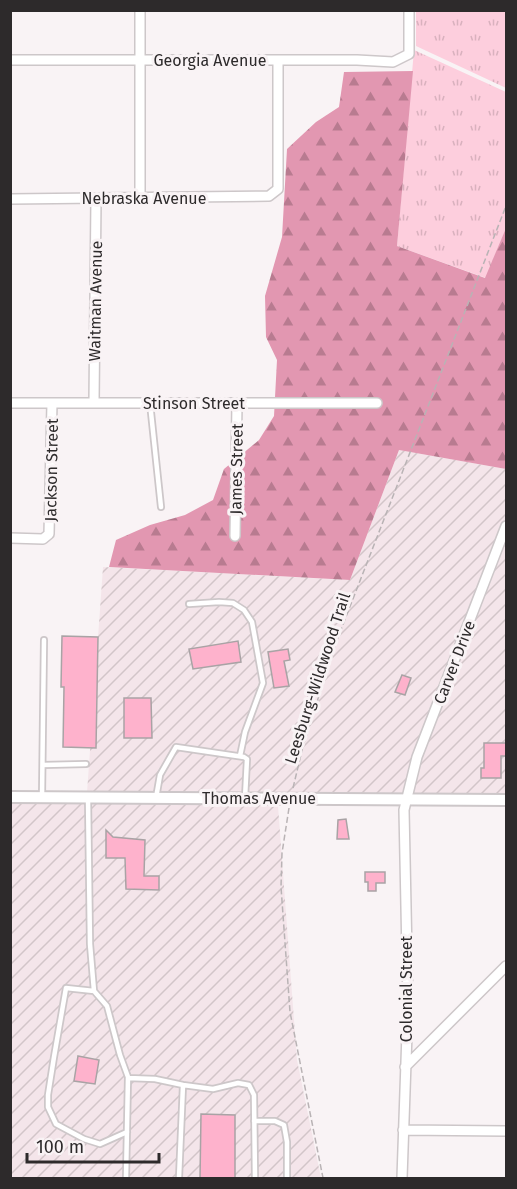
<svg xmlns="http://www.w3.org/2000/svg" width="517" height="1189" viewBox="0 0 517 1189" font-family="'Fira Sans',sans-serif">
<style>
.industrial{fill:url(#industrial-furrows)}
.grass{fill:url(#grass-tufts)}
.forest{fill:url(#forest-firs)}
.building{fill:#feb2cc;stroke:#a9a3a5;stroke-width:1.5}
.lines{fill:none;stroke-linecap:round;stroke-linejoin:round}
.service-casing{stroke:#cdc7c9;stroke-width:8}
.minor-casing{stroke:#cdc7c9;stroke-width:12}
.tertiary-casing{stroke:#cdc7c9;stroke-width:14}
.path{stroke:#b9b3b5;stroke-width:1.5;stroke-dasharray:6 3;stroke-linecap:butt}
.service{stroke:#fff;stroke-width:4.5}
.minor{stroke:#fff;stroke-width:9}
.tertiary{stroke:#fff;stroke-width:10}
.labels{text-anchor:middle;stroke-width:6;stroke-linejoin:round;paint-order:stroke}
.street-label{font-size:16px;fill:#2d2a2b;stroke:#f9f3f5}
</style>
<defs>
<pattern id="industrial-furrows" width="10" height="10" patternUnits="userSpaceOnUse" patternTransform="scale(1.5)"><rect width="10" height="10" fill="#f4e5ea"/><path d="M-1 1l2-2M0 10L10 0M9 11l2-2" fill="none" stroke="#d2c5c9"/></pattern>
<pattern id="grass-tufts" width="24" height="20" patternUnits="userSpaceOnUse" patternTransform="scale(1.5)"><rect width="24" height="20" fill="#fdcedd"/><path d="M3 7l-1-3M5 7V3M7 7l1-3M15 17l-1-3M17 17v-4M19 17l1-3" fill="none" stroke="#d9b1be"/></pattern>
<pattern id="forest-firs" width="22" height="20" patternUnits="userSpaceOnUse" patternTransform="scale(1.5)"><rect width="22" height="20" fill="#e297b1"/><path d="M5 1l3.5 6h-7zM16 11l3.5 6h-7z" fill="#b87b90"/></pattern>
</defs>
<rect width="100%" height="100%" fill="#f9f3f5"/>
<path class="industrial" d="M399,450l107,19v326l-419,-2 16,-226 247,13z
M11,802l495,3 -228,1 19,254 24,118h-310z"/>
<path class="grass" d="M416,11h90v77l-90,-42z
M414,50l92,42v136l-20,50 -89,-32z"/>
<path class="forest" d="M413,71l-16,175 88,32 21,-50v241l-107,-19 -49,130 -241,-13 7,-27 34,-15 35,-10 28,-15 11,-31 35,-29 15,-24 3,-56 -11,-23 -1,-41 17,-59 5,-88 29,-27 23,-15 5,-35z"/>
<path class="building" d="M62,636l36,1 -2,111 -33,-1 1,-60h-3z
M238,641l3,21 -48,7 -4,-20z
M288,649l2,11 -6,1 5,25 -15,2 -6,-36z
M402,675l9,3 -6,17 -10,-3z
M124,698h27l1,40h-28z
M484,743h23v13h-6v22h-20v-10h3z
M346,819l3,20h-12l1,-19z
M106,830l7,7 32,3 -1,36h15v14l-33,-1 -1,-31h-19z
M365,872h20v11h-9v8h-8v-9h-3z
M78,1056l21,4 -4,24 -21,-3z
M201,1114l34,1v64h-35z"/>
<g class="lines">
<defs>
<path id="service" d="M150,403l11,104
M189,604l30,-2 14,1 11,7 8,12 11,61 -18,49 -5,24
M43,765l43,-1
M42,797l2,-157
M88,798l2,146 4,47
M156,798l4,-23 16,-28 68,10 3,2 -2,39
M128,1078l27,1 28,6 -4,93
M183,1085l30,4 25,-6 11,2 5,10 1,83
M254,1121h21l9,4 3,17v36
M126,1178l2,-101 -8,-22 -13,-49 -13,-15 -28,-3 -12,69 -6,38v12l8,17 28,15 16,5 27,-12"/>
<path id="minor" d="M10,60h347l36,2 16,-8v-44
M140,198v-188
M10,199l259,-3 9,-7v-128
M10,403h367
M94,403l2,-205
M235,536l2,-133
M10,538l33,1 6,-5 3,-131
M405,1067l101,-101
M403,1130l103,1
M402,1178l6,-174 -4,-194 13,-53 89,-231"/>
<path id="tertiary" d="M10,797l496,3"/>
</defs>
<use href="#service" class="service-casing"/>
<use href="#minor" class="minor-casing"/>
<use href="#tertiary" class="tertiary-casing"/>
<path class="path" d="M293,788l10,-42 32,-101 171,-439
M289,808l-7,45 -1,34 9,125 33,166"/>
<use href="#service" class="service"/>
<use href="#minor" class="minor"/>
<use href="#tertiary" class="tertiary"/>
</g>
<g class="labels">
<g class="street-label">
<text x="210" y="66">Georgia Avenue</text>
<text x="144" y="204">Nebraska Avenue</text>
<text transform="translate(95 301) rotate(-89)" y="6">Waitman Avenue</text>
<text x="194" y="409">Stinson Street</text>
<text transform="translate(236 469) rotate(-89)" y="6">James Street</text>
<text transform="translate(51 470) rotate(-89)" y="6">Jackson Street</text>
<text transform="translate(454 662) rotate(-69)" y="6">Carver Drive</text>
<text transform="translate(317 678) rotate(-72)" y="6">Leesburg-Wildwood Trail</text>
<text x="259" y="804">Thomas Avenue</text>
<text transform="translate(406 989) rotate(-90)" y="6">Colonial Street</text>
</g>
</g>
<rect width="517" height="1189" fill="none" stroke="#2d2a2b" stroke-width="24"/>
<path d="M27 1153v9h132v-9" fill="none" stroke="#2d2a2b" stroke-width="3"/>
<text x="36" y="1153" font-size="18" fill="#2d2a2b" stroke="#f9f3f5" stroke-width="4.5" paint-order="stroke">100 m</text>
</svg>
